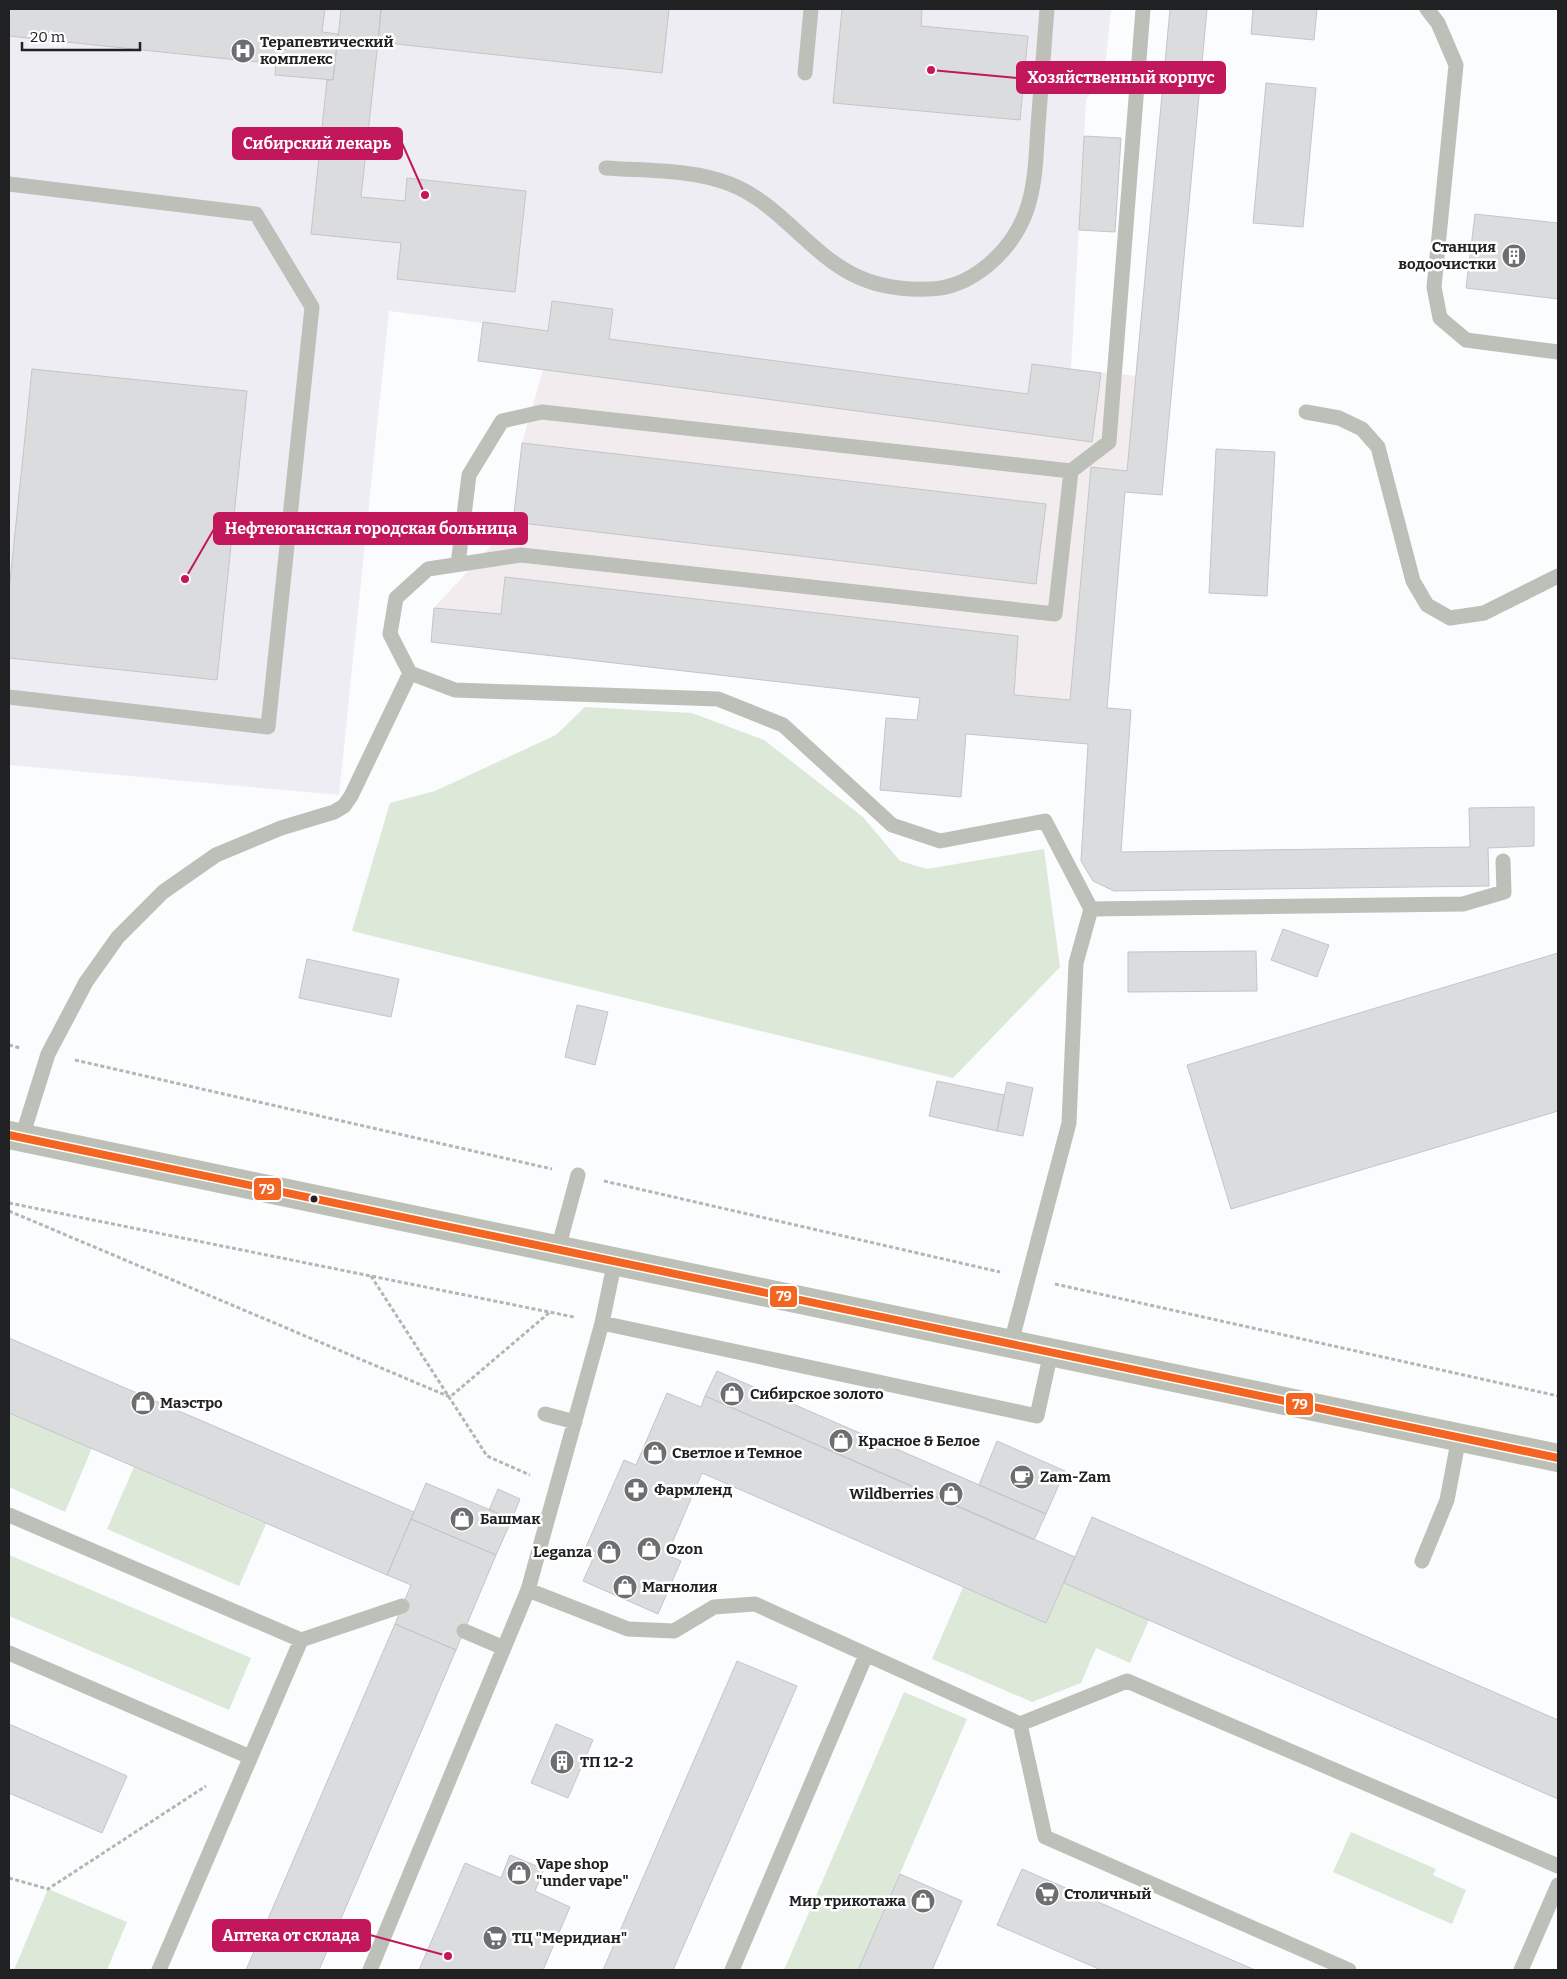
<svg xmlns="http://www.w3.org/2000/svg" width="1567" height="1979" viewBox="0 0 1567 1979" font-family="Bitter,serif">
<style>
.industrial{fill:#f3ecef}
.medical{fill:#eeedf4}
.green{fill:#dce8d8}
.building{fill:#dbdcde;stroke:#c5c5c7}
.lines{fill:none;stroke-linecap:round;stroke-linejoin:round}
.path{stroke:#b4b6b1;stroke-width:3;stroke-dasharray:4 2.5;stroke-linecap:butt}
.lane{stroke:#bdc0b8;stroke-width:15}
.secondary{stroke:#bcc0b7;stroke-width:28}
.bus-1-casing{stroke:#fff;stroke-width:11}
.bus-1{stroke:#f26522;stroke-width:8}
.bus-dot{fill:#202123;stroke:#fff;stroke-width:2}
.labels{text-anchor:middle;stroke-width:5;stroke-linejoin:round;paint-order:stroke}
.poi-label{font-size:15px;font-weight:bold;fill:#202123;stroke:#fff;text-anchor:start}
.leader{fill:none;stroke:#c2185b;stroke-width:2}
.callout-dot{fill:#c2185b;stroke:#fff;stroke-width:2}
.callout{fill:#c2185b;stroke:#c2185b;stroke-width:2}
.callout-label{font-size:16px;text-anchor:middle;font-weight:bold;fill:#fff}
.line-badge{stroke:#fff;stroke-width:2}
.badge-label{font-size:14px;text-anchor:middle;font-weight:bold;fill:#fff}
</style>
<rect width="100%" height="100%" fill="#fbfcfe"/>
<path class="industrial" d="M1170,9h37l-45,486 -37,-3 -18,215 24,3 -10,142 349,-5 -1,-39 65,-1v39l-46,2 1,38 -375,5 -21,-10 -12,-20 7,-117 -122,-10 -5,63 -81,-7 6,-72 31,2 3,-22 -489,-56 3,-34 79,-86 9,-79 21,-73 -65,-9 5,-39 65,9 4,-30 61,8 -4,30 419,55 4,-30 104,12z"/>
<path class="medical" d="M9,9h1102l-6,59 -19,32 -15,269 -43,25 -419,-55 4,-30 -60,-8 -5,30 -159,-20 -50,484 -330,-30z"/>
<path class="green" d="M585,707l107,6 72,27 99,77 37,44 27,8 117,-20 16,118 -107,111 -601,-147 38,-128 45,-12 121,-56z
M9,1413l83,35 -27,64 -56,-25z
M134,1467l132,57 -27,62 -132,-57z
M9,1555l242,103 -22,52 -220,-94z
M1064,1583l85,37 -19,43 -34,-15 -15,35 -49,19 -100,-43 31,-72 83,36z
M904,1692l63,27 -109,251h-74z
M1351,1832l85,37 -3,6 33,15 -14,34 -119,-52z
M48,1889l79,33 -20,48h-93z"/>
<path class="building" d="M9,9h316l-3,23 16,2 -5,46 -58,-5 1,-11 -267,-28z
M341,9h40l-3,33 -40,-4z
M381,9h288l-7,64 -284,-31z
M842,9h80l-1,17 107,10 -8,84 -187,-17z
M1170,9h37l-45,486 -37,-3 -18,216 24,2 -10,142 349,-5 -1,-39 65,-1v39l-46,2 1,38 -375,5 -21,-10 -12,-20 7,-117 -122,-10 -5,63 -81,-7 6,-72 31,2 3,-22 -489,-56 3,-34 67,6 4,-37 513,59 -4,59 56,5 21,-233 36,4z
M1253,9h64l-3,31 -63,-6z
M338,38l40,4 -17,155 44,4 2,-23 119,13 -11,101 -118,-13 4,-36 -90,-9 16,-154h6z
M1266,83l50,5 -13,139 -50,-4z
M1084,136l37,2 -6,94 -36,-2z
M1475,214l83,9v76l-92,-11z
M552,301l61,8 -4,30 419,55 4,-30 69,9 -9,69 -614,-81 5,-39 65,9z
M32,369l215,22 -30,289 -208,-22v-67z
M522,443l524,61 -10,80 -523,-62z
M1216,449l59,3 -8,144 -58,-3z
M1283,929l46,16 -12,32 -46,-17z
M1256,951l1,40 -129,1v-40z
M1558,953v158l-327,98 -44,-144z
M307,959l92,20 -8,38 -92,-19z
M577,1005l31,7 -13,53 -30,-8z
M937,1081l67,14 -7,36 -68,-15z
M1007,1082l26,6 -10,48 -26,-5z
M9,1338l405,174 -27,63 -378,-162z
M717,1371l329,143 -12,26 -329,-144z
M667,1393l34,14 4,-11 370,161 -29,66 -344,-150 -35,82 14,6 -23,53 -75,-33 13,-29 -10,-5 38,-87 12,5z
M997,1441l68,30 -19,43 -67,-29z
M426,1483l86,36 -16,36 -85,-36z
M498,1489l22,10 -8,20 -23,-9z
M1092,1517l466,203v79l-494,-216z
M411,1519l85,36 -40,95 -61,-26 16,-39 -24,-10z
M395,1624l61,26 -137,320h-73z
M737,1661l60,25 -124,284h-70z
M9,1724l118,52 -25,57 -93,-40z
M556,1724l37,16 -25,58 -37,-15z
M510,1855l34,14 -9,22 35,16 -27,63h-124l46,-107 36,15z
M1022,1869l233,101h-154l-104,-45z
M900,1874l62,27 -30,69h-74z"/>
<g class="lines">
<path class="path" d="M9,1045l11,3
M75,1060l477,109
M604,1181l396,91
M9,1203l565,114
M9,1211l441,186 100,-85
M371,1276l116,180 43,19
M1055,1284l503,112
M9,1878l39,11 158,-103"/>
<path class="lane" d="M1427,9l11,14 18,42 -22,222 6,31 26,22 92,12
M805,73l6,-64
M606,168c40,3 86,1 124,16 49,19 78,68 124,91 24,12 48,15 74,14 43,0 83,-37 98,-77 10,-28 10,-57 12,-86 3,-39 6,-78 9,-117
M9,184l247,30 56,93 -44,420 -259,-30
M1306,412l33,6 23,11 16,18 35,134 14,24 23,13 34,-5 74,-37
M1071,471l38,-29 34,-433
M458,564l11,-89 33,-54 40,-9 529,59 -16,143 -534,-59 -93,14 -32,29 -6,36 20,39 45,17 263,9 65,26 109,100 48,16 105,-20 46,88
M22,1137l26,-83 38,-72 32,-45 45,-45 53,-37 65,-27 53,-16 10,-6 7,-10 59,-123
M558,1249l20,-74
M615,1260l-13,63 -74,267 100,39 46,2 40,-24 41,-3 265,120 107,-43 431,185
M602,1323l435,93 14,-64
M1011,1343l58,-220 7,-160 15,-54 372,-5 41,-12 -1,-31
M545,1414l30,8
M9,1515l292,125 -142,330
M1422,1561l25,-61 12,-63
M464,1631l40,17
M301,1640l101,-34
M9,1653l241,104
M1020,1724l25,113 304,133
M370,1970l158,-380
M732,1970l134,-315
M1521,1970l37,-85"/>
<path class="secondary" d="M9,1135l1549,323"/>
<defs>
<path id="bus-1" d="M9,1135l1549,323"/>
</defs>
<use href="#bus-1" class="bus-1-casing"/>
<use href="#bus-1" class="bus-1"/>
</g>
<defs>
<symbol id="hospital-disc" viewBox="-11 -11 22 22"><circle r="9.5" fill="#6d6e70" stroke="#fff"/><path d="M-5-5h3v3.5h4V-5h3V5h-3V1.5h-4V5h-3Z" fill="#fff"/></symbol>
<symbol id="building-disc" viewBox="-11 -11 22 22"><circle r="9.5" fill="#6d6e70" stroke="#fff"/><path d="M-4-6H4V6H1V3H-1V6H-4ZM-2.5-4.3h1.7v1.8h-1.7ZM.8-4.3h1.7v1.8H.8ZM-2.5-1h1.7V.8h-1.7ZM.8-1h1.7V.8H.8Z" fill="#fff"/></symbol>
<symbol id="shop-disc" viewBox="-11 -11 22 22"><circle r="9.5" fill="#6d6e70" stroke="#fff"/><path d="M-5-2.5h2.3a2.7 3.5 0 0 1 5.4 0H5L5.5 6h-11ZM-1.5-2.5h3a1.5 2.3 0 0 0-3 0Z" fill="#fff"/></symbol>
<symbol id="cafe-disc" viewBox="-11 -11 22 22"><circle r="9.5" fill="#6d6e70" stroke="#fff"/><path d="M-5.5-4.5H6V0H3Q3 3.5 0 3.5H-2.5Q-5.5 3.5-5.5 0ZM3-3.2v2h1.7v-2ZM-6 4.5H4V6H-6Z" fill="#fff"/></symbol>
<symbol id="pharmacy-disc" viewBox="-11 -11 22 22"><circle r="9.5" fill="#6d6e70" stroke="#fff"/><path d="M-2-6h4v4h4v4h-4v4h-4v-4h-4v-4h4Z" fill="#fff"/></symbol>
<symbol id="supermarket-disc" viewBox="-11 -11 22 22"><circle r="9.5" fill="#6d6e70" stroke="#fff"/><path d="M-6-5.5h2.5l.6 2H6L4.5 2H-2.5L-4.4-4H-6ZM-1.5 3.2a1.3 1.3 0 1 0 .1 0ZM3 3.2a1.3 1.3 0 1 0 .1 0Z" fill="#fff"/></symbol>
</defs>
<g fill-rule="evenodd">
<use href="#hospital-disc" x="229" y="37" width="28" height="28"/>
<use href="#building-disc" x="1500" y="242" width="28" height="28"/>
<use href="#shop-disc" x="718" y="1380" width="28" height="28"/>
<use href="#shop-disc" x="129" y="1389" width="28" height="28"/>
<use href="#shop-disc" x="827" y="1427" width="28" height="28"/>
<use href="#shop-disc" x="641" y="1439" width="28" height="28"/>
<use href="#cafe-disc" x="1008" y="1463" width="28" height="28"/>
<use href="#pharmacy-disc" x="622" y="1476" width="28" height="28"/>
<use href="#shop-disc" x="937" y="1480" width="28" height="28"/>
<use href="#shop-disc" x="448" y="1505" width="28" height="28"/>
<use href="#shop-disc" x="635" y="1535" width="28" height="28"/>
<use href="#shop-disc" x="595" y="1538" width="28" height="28"/>
<use href="#shop-disc" x="611" y="1573" width="28" height="28"/>
<use href="#building-disc" x="548" y="1748" width="28" height="28"/>
<use href="#shop-disc" x="505" y="1859" width="28" height="28"/>
<use href="#supermarket-disc" x="1033" y="1880" width="28" height="28"/>
<use href="#shop-disc" x="909" y="1887" width="28" height="28"/>
<use href="#supermarket-disc" x="481" y="1924" width="28" height="28"/>
</g>
<circle class="bus-dot" cx="314" cy="1199" r="4.5"/>
<g class="labels">
<g class="poi-label">
<text x="260" y="47">Терапевтический<tspan x="260" dy="17">комплекс</tspan></text>
<text x="1496" y="252" text-anchor="end">Станция<tspan x="1496" dy="17">водоочистки</tspan></text>
<text x="750" y="1399">Сибирское золото</text>
<text x="160" y="1408">Маэстро</text>
<text x="858" y="1446">Красное &amp; Белое</text>
<text x="672" y="1458">Светлое и Темное</text>
<text x="1040" y="1482">Zam-Zam</text>
<text x="654" y="1495">Фармленд</text>
<text x="934" y="1499" text-anchor="end">Wildberries</text>
<text x="480" y="1524">Башмак</text>
<text x="666" y="1554">Ozon</text>
<text x="592" y="1557" text-anchor="end">Leganza</text>
<text x="642" y="1592">Магнолия</text>
<text x="580" y="1767">ТП 12-2</text>
<text x="536" y="1869">Vape shop<tspan x="536" dy="17">"under vape"</tspan></text>
<text x="1064" y="1899">Столичный</text>
<text x="906" y="1906" text-anchor="end">Мир трикотажа</text>
<text x="512" y="1943">ТЦ "Меридиан"</text>
</g>
</g>
<path class="leader" d="M931 70L1017 78M425 195L402 143M185 579L214 529M448 1956L370 1935"/>
<g class="callout-dot">
<circle cx="931" cy="70" r="5"/>
<circle cx="425" cy="195" r="5"/>
<circle cx="185" cy="579" r="5"/>
<circle cx="448" cy="1956" r="5"/>
</g>
<g class="callout">
<rect x="1017" y="62" width="208" height="31" rx="5"/>
<rect x="233" y="128" width="169" height="31" rx="5"/>
<rect x="214" y="513" width="313" height="31" rx="5"/>
<rect x="213" y="1920" width="157" height="31" rx="5"/>
</g>
<g class="callout-label">
<text x="1121" y="83">Хозяйственный корпус</text>
<text x="317" y="149">Сибирский лекарь</text>
<text x="371" y="534">Нефтеюганская городская больница</text>
<text x="291" y="1941">Аптека от склада</text>
</g>
<g class="line-badge">
<rect x="253" y="1177" width="29" height="24" rx="5" fill="#f26522"/>
<rect x="769" y="1285" width="29" height="23" rx="5" fill="#f26522"/>
<rect x="1285" y="1392" width="29" height="24" rx="5" fill="#f26522"/>
</g>
<g class="badge-label">
<text x="267" y="1194">79</text>
<text x="784" y="1301">79</text>
<text x="1300" y="1409">79</text>
</g>
<rect width="1567" height="1979" fill="none" stroke="#202123" stroke-width="20"/>
<path d="M22 42v8h118v-8" fill="none" stroke="#202123" stroke-width="2.5"/>
<text x="30" y="42" font-size="15" fill="#202123" stroke="#ffffff" stroke-width="4" paint-order="stroke">20 m</text>
</svg>
